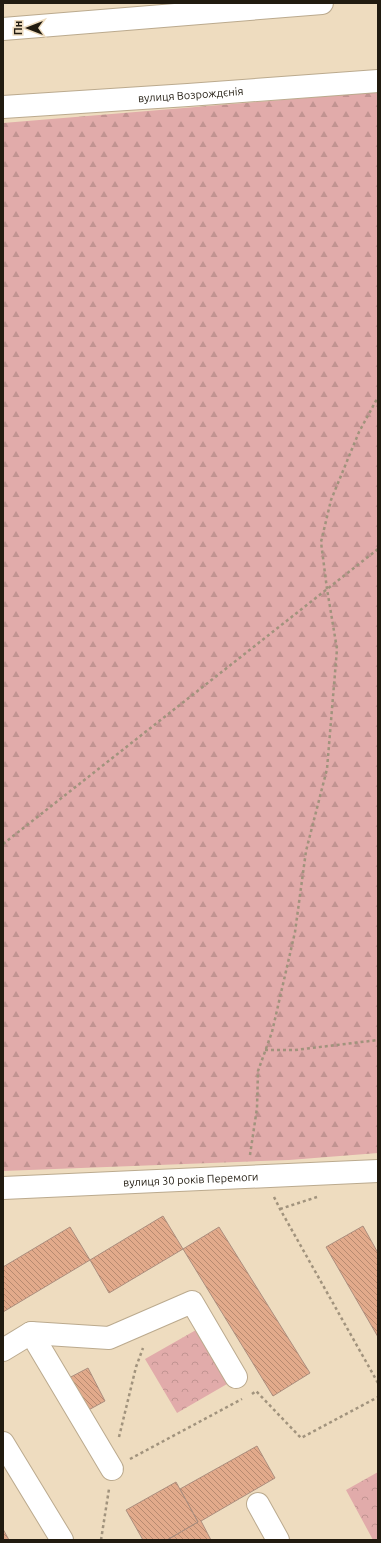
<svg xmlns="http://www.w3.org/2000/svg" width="381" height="1543" viewBox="0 0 381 1543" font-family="Ubuntu,sans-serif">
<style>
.forest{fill:url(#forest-firs)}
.park{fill:url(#park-crowns)}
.building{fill:url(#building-back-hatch);stroke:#ac8e7e}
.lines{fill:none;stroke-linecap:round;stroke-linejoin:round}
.minor-casing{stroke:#bbaa8e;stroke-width:24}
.path{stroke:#a1937d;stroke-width:2.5;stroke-dasharray:3 3;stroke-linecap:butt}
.minor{stroke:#fff;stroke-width:22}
.labels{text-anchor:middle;stroke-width:3.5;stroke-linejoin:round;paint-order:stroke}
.street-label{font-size:11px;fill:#211b10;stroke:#eedcbf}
</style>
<defs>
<pattern id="forest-firs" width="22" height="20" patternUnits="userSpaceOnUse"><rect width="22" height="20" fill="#e1abaa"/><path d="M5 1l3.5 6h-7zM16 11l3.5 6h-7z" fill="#c19391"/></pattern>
<pattern id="park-crowns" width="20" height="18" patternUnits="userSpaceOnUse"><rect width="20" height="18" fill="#e1abaa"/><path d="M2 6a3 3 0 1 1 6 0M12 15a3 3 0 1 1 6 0" fill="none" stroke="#c19391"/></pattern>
<pattern id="building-back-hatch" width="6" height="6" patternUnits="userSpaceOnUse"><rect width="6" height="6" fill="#e2aa8b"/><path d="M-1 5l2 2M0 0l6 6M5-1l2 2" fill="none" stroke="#b78a70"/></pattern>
</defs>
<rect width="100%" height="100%" fill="#eedcbf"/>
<path class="forest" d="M378,92v1061l-89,7 -286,11v-1048z"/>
<path class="park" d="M196,1330l31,54 -50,29 -32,-54z
M378,1472v68h-5l-27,-50z"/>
<path class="building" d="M163,1216l20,33 -74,44 -19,-33z
M363,1226l15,27v84l-52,-90z
M70,1227l20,33 -87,52v-45z
M219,1227l91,146 -37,23 -90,-147z
M88,1368l17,33 -22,12 -18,-33z
M257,1446l18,32 -74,43 10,19h-44l31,-18 -18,-33z
M176,1482l22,40 -31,18h-24l-17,-30z
M3,1529l6,11h-6z"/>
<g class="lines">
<defs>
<g id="minor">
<path d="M3,29l319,-26"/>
<path id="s1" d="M3,107l185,-12 190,-14"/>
<path id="s2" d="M3,1188l375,-17"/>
<path d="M31,1333l81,136"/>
<path d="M3,1350l28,-17 78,5 83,-36 44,75"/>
<path d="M3,1443l59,97"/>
<path d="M258,1504l20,36"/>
</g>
</defs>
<use href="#minor" class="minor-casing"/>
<path class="path" d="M3,844l375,-295
M265,1050h30l83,-10
M250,1155l7,-47 1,-37 14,-39 23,-100 11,-81 21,-82 10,-120 -10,-60 -6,-47 10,-42 28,-68 19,-35
M274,1197l6,12 98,174
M280,1209l37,-12
M252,1394l4,-3 45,47 77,-41
M119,1437l17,-70 7,-19
M130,1459l112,-60
M101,1540l8,-51"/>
<use href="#minor" class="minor"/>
</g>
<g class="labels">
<g class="street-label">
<text dy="4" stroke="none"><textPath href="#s1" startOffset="188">вулиця Возрождєнія</textPath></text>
<text dy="4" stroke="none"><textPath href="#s2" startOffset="188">вулиця 30 років Перемоги</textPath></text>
</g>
</g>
<rect width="381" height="1543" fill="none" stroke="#211b10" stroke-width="8"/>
<g transform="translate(28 28) rotate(270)" stroke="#eedcbf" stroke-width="3" paint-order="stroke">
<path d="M0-3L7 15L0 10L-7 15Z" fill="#211b10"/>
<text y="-6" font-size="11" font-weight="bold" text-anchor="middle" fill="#211b10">Пн</text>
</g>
</svg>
